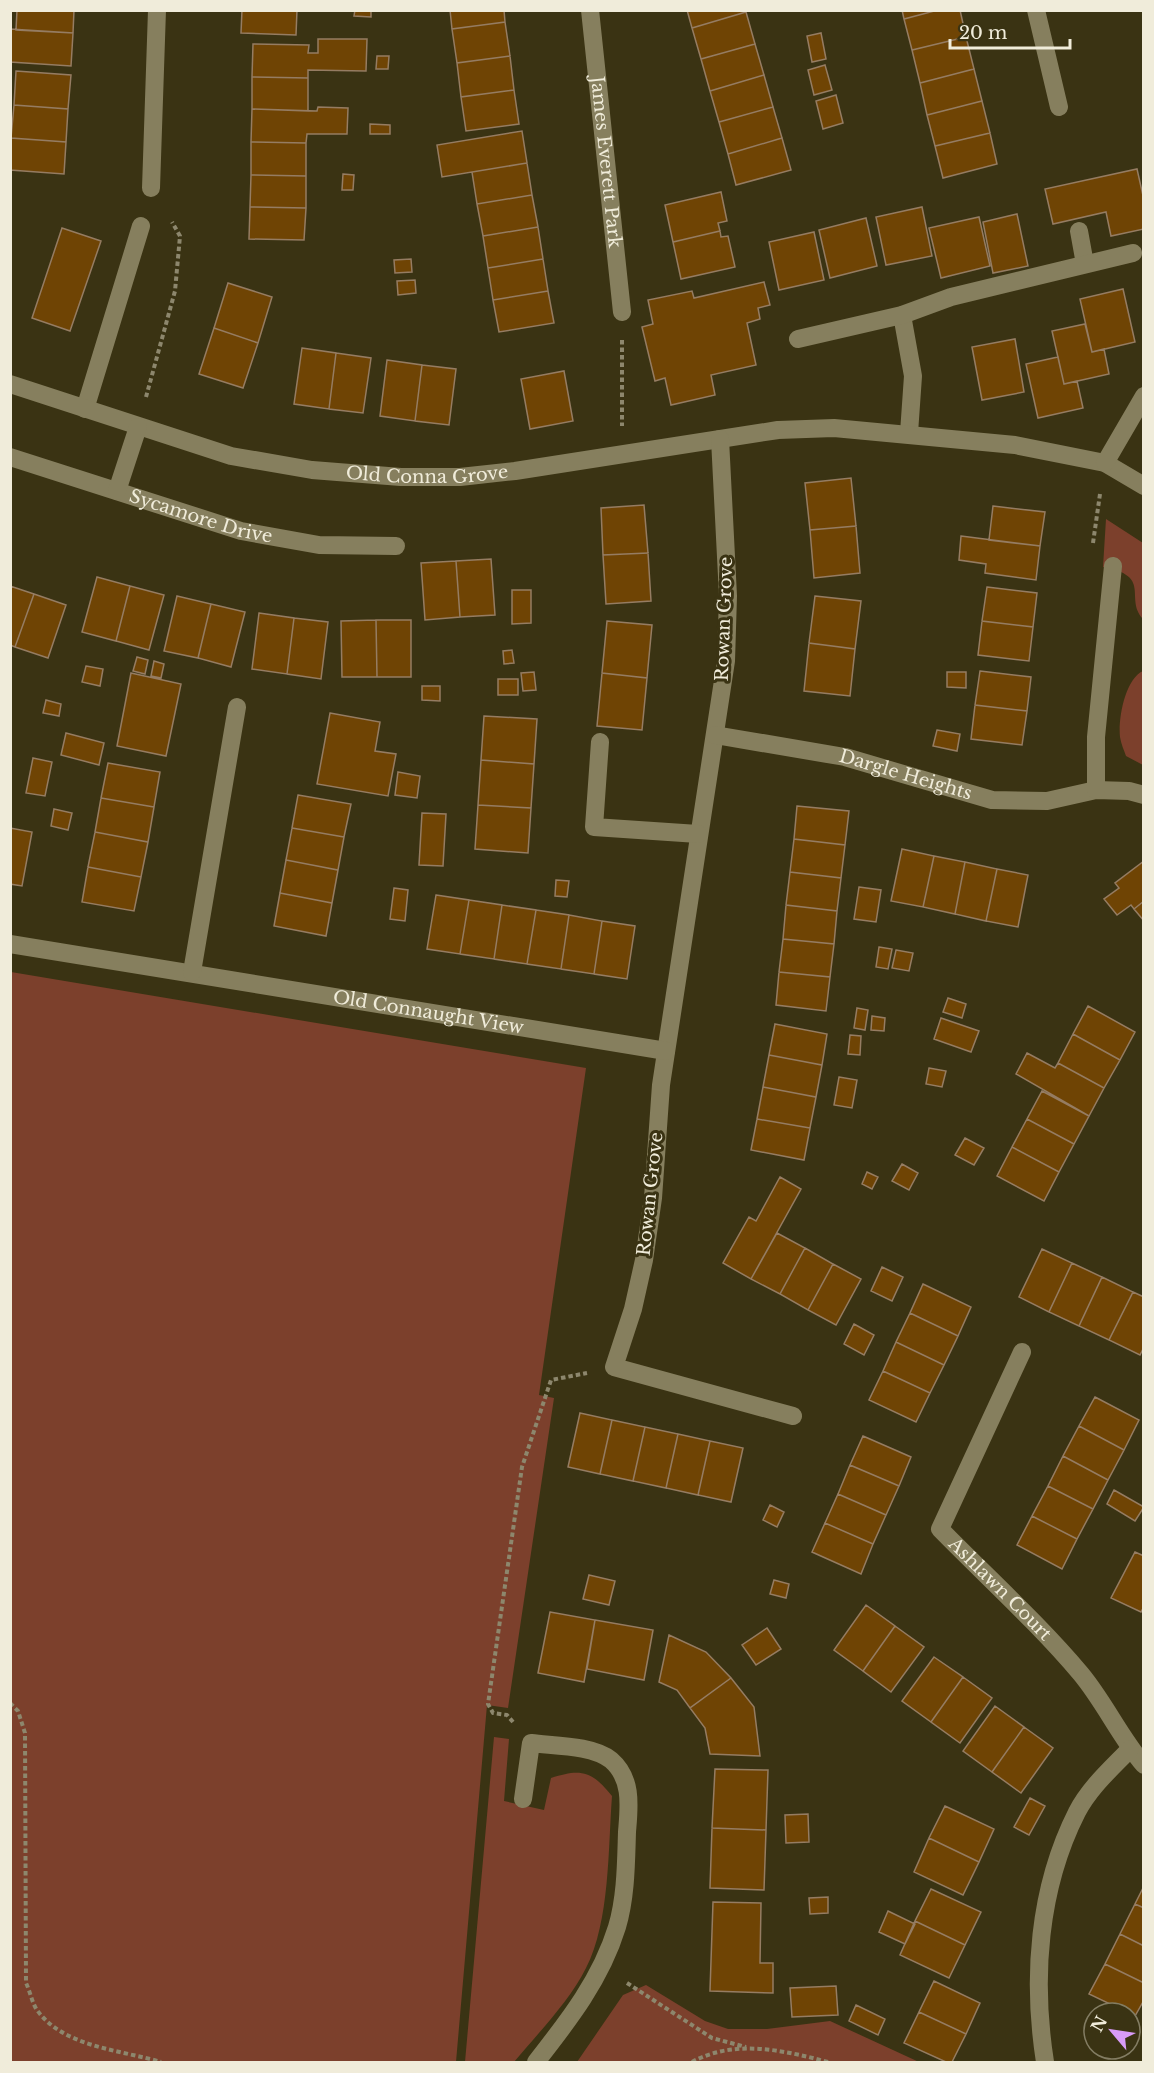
<svg xmlns="http://www.w3.org/2000/svg" width="1154" height="2073" viewBox="0 0 1154 2073" font-family="'Libre Baskerville',serif">
<style>
.green{fill:#7c402c}
.building{fill:#6f4404;stroke:#957c62;stroke-width:1.5}
.lines{fill:none;stroke-linecap:round;stroke-linejoin:round}
.path{stroke:#8d876d;stroke-width:4;stroke-dasharray:4.5 3;stroke-linecap:butt}
.service{stroke:#867f5e;stroke-width:18}
.minor{stroke:#867f5e;stroke-width:18}
.labels{text-anchor:middle;stroke-width:6;stroke-linejoin:round;paint-order:stroke}
.street-label{font-size:18px;fill:#f0ecda;stroke:#3a3313}
</style>
<rect width="100%" height="100%" fill="#3a3313"/>
<path class="green" d="M1106,519l37,24v76c-19,-21 10,-43 -40,-52z
M1143,671v94l-17,-9c-2,-6 -5,-12 -6,-19 -2,-18 5,-58 23,-66z
M11,972l575,96 -47,327 15,3 -46,310 -21,-3 -31,357h-445z
M494,1737l15,2 -5,62 40,9 7,-32c30,-10 41,-7 61,18 -4,52 -2,125 -26,172 -17,34 -48,65 -72,94h-49z
M646,1985l59,36 23,8h39l63,-8 89,41h-342l46,-67z"/>
<path class="building" d="M17,10h57l-1,23 -57,-3z
M242,10h55l-1,25 -55,-2z
M355,10h16v7l-17,-1z
M450,10h54l1,12 -53,7z
M687,10h58l1,2 -54,16z
M902,10h36l-34,9z
M938,10h22l6,27 -54,13 -8,-31z
M746,12l9,32 -54,15 -9,-31z
M505,22l5,34 -53,7 -5,-34z
M10,29l63,4 -2,33 -61,-4z
M821,33l5,26 -14,3 -5,-26z
M966,37l8,32 -54,14 -8,-33z
M318,39h49l-1,32 -58,-1v8l-56,-1 1,-33 56,1 -1,8h10z
M755,44l9,31 -54,16 -9,-32z
M377,56h12l-1,13h-12z
M510,56l4,34 -53,7 -4,-34z
M825,65l7,25 -18,5 -6,-25z
M974,69l8,32 -55,14 -7,-32z
M16,71l55,4 -3,34 -54,-4z
M764,75l9,32 -54,15 -9,-31z
M252,77l56,1v33l-56,-2z
M514,90l5,34 -53,7 -5,-34z
M836,95l7,28 -20,6 -7,-28z
M982,101l8,32 -55,13 -8,-31z
M14,105l54,4 -2,33 -55,-4z
M318,107l30,1 -1,26h-40l-1,9 -55,-1 1,-33 65,2z
M773,107l9,31 -54,16 -9,-32z
M370,124l20,1v9h-20z
M522,131l5,32 -85,14 -5,-32z
M990,133l7,31 -54,14 -8,-32z
M11,138l55,4 -2,32 -54,-4z
M782,138l9,32 -55,15 -8,-31z
M251,142l55,1v33l-55,-1z
M527,163l5,32 -55,9 -5,-32z
M1137,169l7,31v29l-33,7 -5,-24 -53,12 -8,-35z
M343,174l11,1 -1,15h-11z
M251,175l55,1v32l-56,-1z
M721,192l6,29 -9,2 2,8 -47,11 -8,-37z
M532,195l6,32 -55,9 -6,-32z
M250,207l56,1 -2,32 -55,-1z
M922,207l10,49 -46,9 -10,-48z
M1017,214l11,52 -35,7 -10,-51z
M979,217l11,49 -49,12 -12,-50z
M866,218l11,48 -47,12 -11,-48z
M538,227l5,32 -55,9 -5,-32z
M62,228l39,13 -31,90 -38,-13z
M720,231l1,6 7,-1 7,31 -54,12 -8,-37z
M814,232l10,48 -45,10 -10,-48z
M411,259l1,13 -17,1 -1,-13z
M543,259l5,32 -55,9 -5,-32z
M415,280l1,13 -18,2 -1,-14z
M764,282l6,23 -12,3 2,11 -13,4 9,42 -45,10 4,20 -44,10 -6,-27 -10,3 -13,-54 11,-3 -5,-24 44,-9 2,7z
M228,283l44,14 -14,46 -44,-15z
M1123,289l12,53 -43,10 -12,-53z
M548,291l6,32 -55,9 -6,-32z
M1085,324l7,28 12,-3 5,25 -45,10 -12,-53z
M214,328l44,15 -15,45 -44,-14z
M1015,339l9,53 -42,8 -10,-53z
M302,348l34,5 -7,56 -35,-5z
M336,353l35,5 -8,55 -34,-4z
M1058,357l6,27 13,-3 6,27 -45,10 -12,-54z
M387,360l35,5 -7,56 -35,-5z
M422,365l34,4 -7,56 -34,-4z
M564,371l9,50 -43,8 -9,-50z
M851,478l5,48 -46,4 -5,-47z
M644,505l4,48 -45,2 -2,-47z
M993,506l52,6 -5,34 -51,-6z
M856,526l4,47 -46,5 -4,-48z
M961,536l79,10 -4,34 -51,-7 1,-9 -27,-4z
M648,553l3,48 -45,3 -3,-49z
M491,559l4,56 -35,2 -4,-56z
M456,561l4,56 -35,3 -4,-57z
M97,577l33,9 -14,55 -34,-9z
M10,586l24,8 -19,53 -5,-2z
M130,586l34,9 -15,55 -33,-9z
M987,587l50,6 -4,34 -51,-6z
M512,590h19v33l-19,1z
M34,594l32,11 -18,53 -33,-11z
M177,596l34,8 -13,54 -34,-7z
M815,596l46,5 -6,48 -46,-6z
M211,604l34,8 -14,55 -33,-9z
M259,613l35,5 -7,56 -35,-5z
M294,618l34,4 -7,57 -34,-5z
M376,620l1,57h-35l-1,-56z
M376,620h35v57h-34z
M607,621l45,4 -5,53 -45,-5z
M982,621l51,6 -4,34 -51,-6z
M809,643l46,6 -5,47 -46,-5z
M512,650l2,13 -10,1 -1,-13z
M137,657l11,3 -3,14 -12,-3z
M154,661l10,3 -3,14 -10,-2z
M86,666l17,3 -3,17 -18,-4z
M980,671l51,6 -4,34 -52,-6z
M534,672l2,18 -13,1 -2,-18z
M947,672h19v16l-19,-1z
M131,673l50,11 -15,72 -49,-10z
M602,673l45,5 -5,52 -45,-4z
M498,679h20v16h-20z
M422,686h18v15l-18,-1z
M46,700l15,4 -2,12 -16,-3z
M975,705l52,6 -5,34 -51,-6z
M330,713l50,9 -5,29 21,3 -8,42 -71,-12z
M484,716l53,3 -3,45 -53,-4z
M937,730l23,4 -3,17 -24,-5z
M66,733l38,10 -5,22 -38,-10z
M33,758l19,4 -7,34 -19,-3z
M481,760l53,4 -3,44 -53,-3z
M108,763l52,9 -6,35 -53,-9z
M398,772l22,4 -3,22 -22,-3z
M298,795l53,9 -7,33 -52,-9z
M101,798l53,9 -6,35 -53,-10z
M478,805l53,3 -3,45 -53,-4z
M797,806l52,5 -4,34 -51,-6z
M54,809l18,4 -4,17 -17,-4z
M422,813l24,1 -3,52 -24,-1z
M10,828l22,4 -10,54 -12,-2z
M292,828l52,9 -6,33 -52,-10z
M95,832l53,10 -7,35 -53,-10z
M794,839l51,6 -4,33 -51,-6z
M902,849l32,7 -11,51 -32,-6z
M934,856l31,6 -10,52 -32,-7z
M286,860l52,10 -6,33 -52,-10z
M1144,861v40l-10,8 -3,-4 -14,10 -13,-16 15,-11 -4,-5z
M965,862l32,7 -11,52 -31,-7z
M88,867l53,10 -7,34 -52,-9z
M997,869l31,6 -10,52 -32,-6z
M790,872l51,6 -4,33 -51,-6z
M556,880l13,1 -2,16 -12,-1z
M859,887l22,3 -5,32 -22,-3z
M394,888l14,2 -3,31 -15,-2z
M280,893l52,10 -6,33 -52,-10z
M436,895l33,5 -9,54 -33,-5z
M469,900l33,5 -8,54 -34,-5z
M1144,901v20l-10,-12z
M502,905l34,5 -9,54 -33,-5z
M786,905l51,6 -3,33 -51,-5z
M536,910l33,5 -8,54 -34,-5z
M569,915l33,6 -8,53 -33,-5z
M602,921l33,5 -8,53 -33,-5z
M783,939l51,5 -4,33 -51,-5z
M879,947l13,2 -4,20 -12,-2z
M896,950l17,3 -4,18 -17,-3z
M779,972l51,5 -4,34 -50,-6z
M948,998l18,6 -4,14 -19,-6z
M1088,1006l47,26 -15,28 -47,-26z
M857,1008l11,2 -3,20 -11,-2z
M872,1016l13,2 -1,13 -13,-1z
M941,1018l38,13 -8,21 -37,-13z
M775,1024l52,10 -5,31 -53,-10z
M1073,1034l47,26 -16,28 -46,-25z
M850,1035l11,1 -1,19 -12,-1z
M1027,1053l28,15 3,-5 46,25 -15,28 -73,-42z
M769,1055l53,10 -6,32 -53,-10z
M929,1068l17,3 -4,16 -16,-3z
M839,1077l18,3 -5,28 -18,-3z
M763,1087l53,10 -6,31 -53,-9z
M1042,1091l47,25 -15,28 -47,-25z
M757,1119l53,9 -6,32 -53,-10z
M1027,1119l47,25 -15,28 -47,-25z
M965,1138l19,10 -10,17 -19,-10z
M1012,1147l47,25 -15,29 -47,-25z
M902,1164l16,9 -9,17 -17,-9z
M867,1172l11,5 -6,12 -10,-5z
M780,1177l21,12 -50,90 -28,-16 26,-46 7,4z
M777,1233l28,15 -25,46 -29,-15z
M805,1248l28,16 -25,46 -28,-16z
M1042,1249l30,14 -23,49 -30,-15z
M1072,1263l30,14 -23,49 -30,-14z
M833,1264l28,15 -25,46 -28,-15z
M882,1267l21,10 -11,24 -21,-10z
M1102,1277l31,15 -24,48 -30,-14z
M923,1284l48,23 -13,29 -48,-23z
M1133,1292l11,5v50l-4,8 -31,-15z
M910,1313l48,23 -14,29 -48,-23z
M854,1324l20,11 -10,20 -20,-11z
M896,1342l48,23 -14,28 -47,-22z
M883,1371l47,22 -14,29 -47,-22z
M1095,1397l44,23 -15,30 -45,-24z
M580,1413l32,7 -12,54 -32,-7z
M612,1420l33,7 -12,54 -33,-7z
M1079,1426l45,24 -16,30 -45,-24z
M645,1427l33,7 -12,54 -33,-7z
M678,1434l32,7 -12,54 -32,-7z
M863,1436l48,21 -12,29 -49,-21z
M710,1441l33,7 -12,54 -33,-7z
M1063,1456l45,24 -15,29 -45,-23z
M850,1465l49,21 -13,29 -48,-21z
M1048,1486l45,23 -16,30 -45,-23z
M1114,1490l30,17 -9,14 -28,-17z
M838,1494l48,21 -13,29 -48,-21z
M770,1505l14,7 -7,15 -14,-7z
M1032,1516l45,23 -15,30 -45,-24z
M825,1523l48,21 -12,30 -49,-22z
M1135,1552l9,4v51l-3,5 -30,-14z
M589,1575l26,6 -6,24 -26,-6z
M774,1580l15,4 -3,14 -16,-4z
M866,1605l29,21 -32,45 -29,-21z
M550,1612l45,8 -11,62 -46,-9z
M595,1620l58,10 -9,50 -57,-11z
M895,1626l29,21 -33,45 -28,-21z
M767,1628l14,21 -25,16 -14,-20z
M669,1635l37,17 25,26 -41,30 -13,-18 -18,-8z
M934,1657l29,20 -32,45 -29,-21z
M963,1677l29,21 -32,45 -29,-21z
M731,1678l23,29 6,49 -50,-2 -5,-26 -15,-20z
M995,1706l29,21 -32,45 -29,-21z
M1024,1727l29,21 -32,45 -29,-21z
M715,1769l53,1 -2,60 -54,-2z
M1030,1798l15,8 -16,29 -15,-8z
M945,1806l49,23 -15,33 -50,-24z
M808,1814l1,28 -23,1 -1,-28z
M712,1828l54,2 -2,60 -54,-2z
M929,1838l50,24 -16,33 -49,-23z
M1144,1886v22l-9,-4z
M931,1889l50,23 -16,33 -50,-24z
M828,1897v16l-18,1 -1,-16z
M713,1902l48,1 -1,60h13v30l-63,-2z
M1135,1904l9,4v38l-24,-12z
M888,1911l27,13 -10,20 -26,-12z
M915,1921l50,24 -16,33 -49,-23z
M1120,1934l24,12v37l-39,-19z
M1105,1964l39,19v17l-9,16 -46,-22z
M934,1981l46,22 -14,31 -47,-22z
M836,1986l2,29 -46,2 -2,-29z
M856,2005l29,14 -7,16 -29,-14z
M919,2012l47,22 -14,28h-6l-42,-19z"/>
<g class="lines">
<path class="path" d="M622,340v86
M146,397l29,-106 5,-55 -8,-14
M1093,543l7,-49
M10,1703l8,8 7,22 1,250c4,8 6,20 11,27 26,37 84,40 124,52
M513,1722l-6,-7 -14,-2 -5,-9 34,-237 29,-87 36,-7
M627,1983l85,55 34,9
M692,2062c42,-23 91,-12 136,0"/>
<path class="service" d="M85,409l56,-183"/>
<g class="minor">
<path id="s1" d="M590,10l32,302"/>
<path d="M1036,10l23,97"/>
<path d="M151,188l6,-178"/>
<path d="M1079,231l6,33"/>
<path d="M902,315l11,61 -4,57"/>
<path d="M798,339l104,-24 49,-18 182,-44"/>
<path id="s2" d="M10,384l221,72 81,14 89,7h59l55,-6 263,-41 56,-2 181,17 90,18 39,23"/>
<path d="M720,439l8,157 -2,65 -65,424 -8,113 -9,62 -11,49 -19,58 179,49"/>
<path id="s3" d="M10,457l231,74 78,14 77,1"/>
<path d="M1105,463l39,-67"/>
<path d="M117,491l21,-64"/>
<path id="s4" d="M715,735l130,22 147,43 55,1 49,-11 33,1 15,4"/>
<path d="M600,742l-6,85 104,7"/>
<path d="M1096,790v-53l17,-171"/>
<path id="s5" d="M10,944l656,107"/>
<path d="M192,972l45,-265"/>
<path id="s6" d="M1022,1352l-82,177c47,48 99,95 141,145 24,29 39,63 63,91"/>
<path d="M523,1799l8,-56c23,3 61,2 80,17 22,19 18,47 16,72 -1,31 -1,65 -10,95 -16,52 -48,93 -81,135"/>
<path d="M1045,2062c-13,-83 -7,-173 32,-250 13,-25 34,-43 53,-63"/>
</g>
</g>
<g class="labels">
<g class="street-label">
<text dy="6" stroke="none"><textPath href="#s1" startOffset="153">James Everett Park</textPath></text>
<text dy="6" stroke="none"><textPath href="#s2" startOffset="430">Old Conna Grove</textPath></text>
<text dy="6" stroke="none"><textPath href="#s3" startOffset="200">Sycamore Drive</textPath></text>
<text transform="translate(724 619) rotate(-88)" y="6">Rowan Grove</text>
<text dy="6" stroke="none"><textPath href="#s4" startOffset="195">Dargle Heights</textPath></text>
<text dy="6" stroke="none"><textPath href="#s5" startOffset="424">Old Connaught View</textPath></text>
<text transform="translate(650 1194) rotate(-84)" y="6">Rowan Grove</text>
<text dy="6" stroke="none"><textPath href="#s6" startOffset="280">Ashlawn Court</textPath></text>
</g>
</g>
<rect width="1154" height="2073" fill="none" stroke="#f0ecda" stroke-width="24"/>
<g transform="translate(1112 2031) rotate(299)"><circle r="28" fill="#3a3313" stroke="#837d63" stroke-width="1.5"/>
<path d="M0-4.5L10 22L0 15L-10 22Z" fill="#d89bf8"/>
<text y="-9" font-size="16" font-weight="bold" text-anchor="middle" fill="#f0ecda">N</text>
</g>
<path d="M950 39v9h120v-9" fill="none" stroke="#f0ecda" stroke-width="3"/>
<text x="959" y="39" font-size="18" fill="#f0ecda" stroke="#3a3313" stroke-width="4.5" paint-order="stroke">20 m</text>
</svg>
